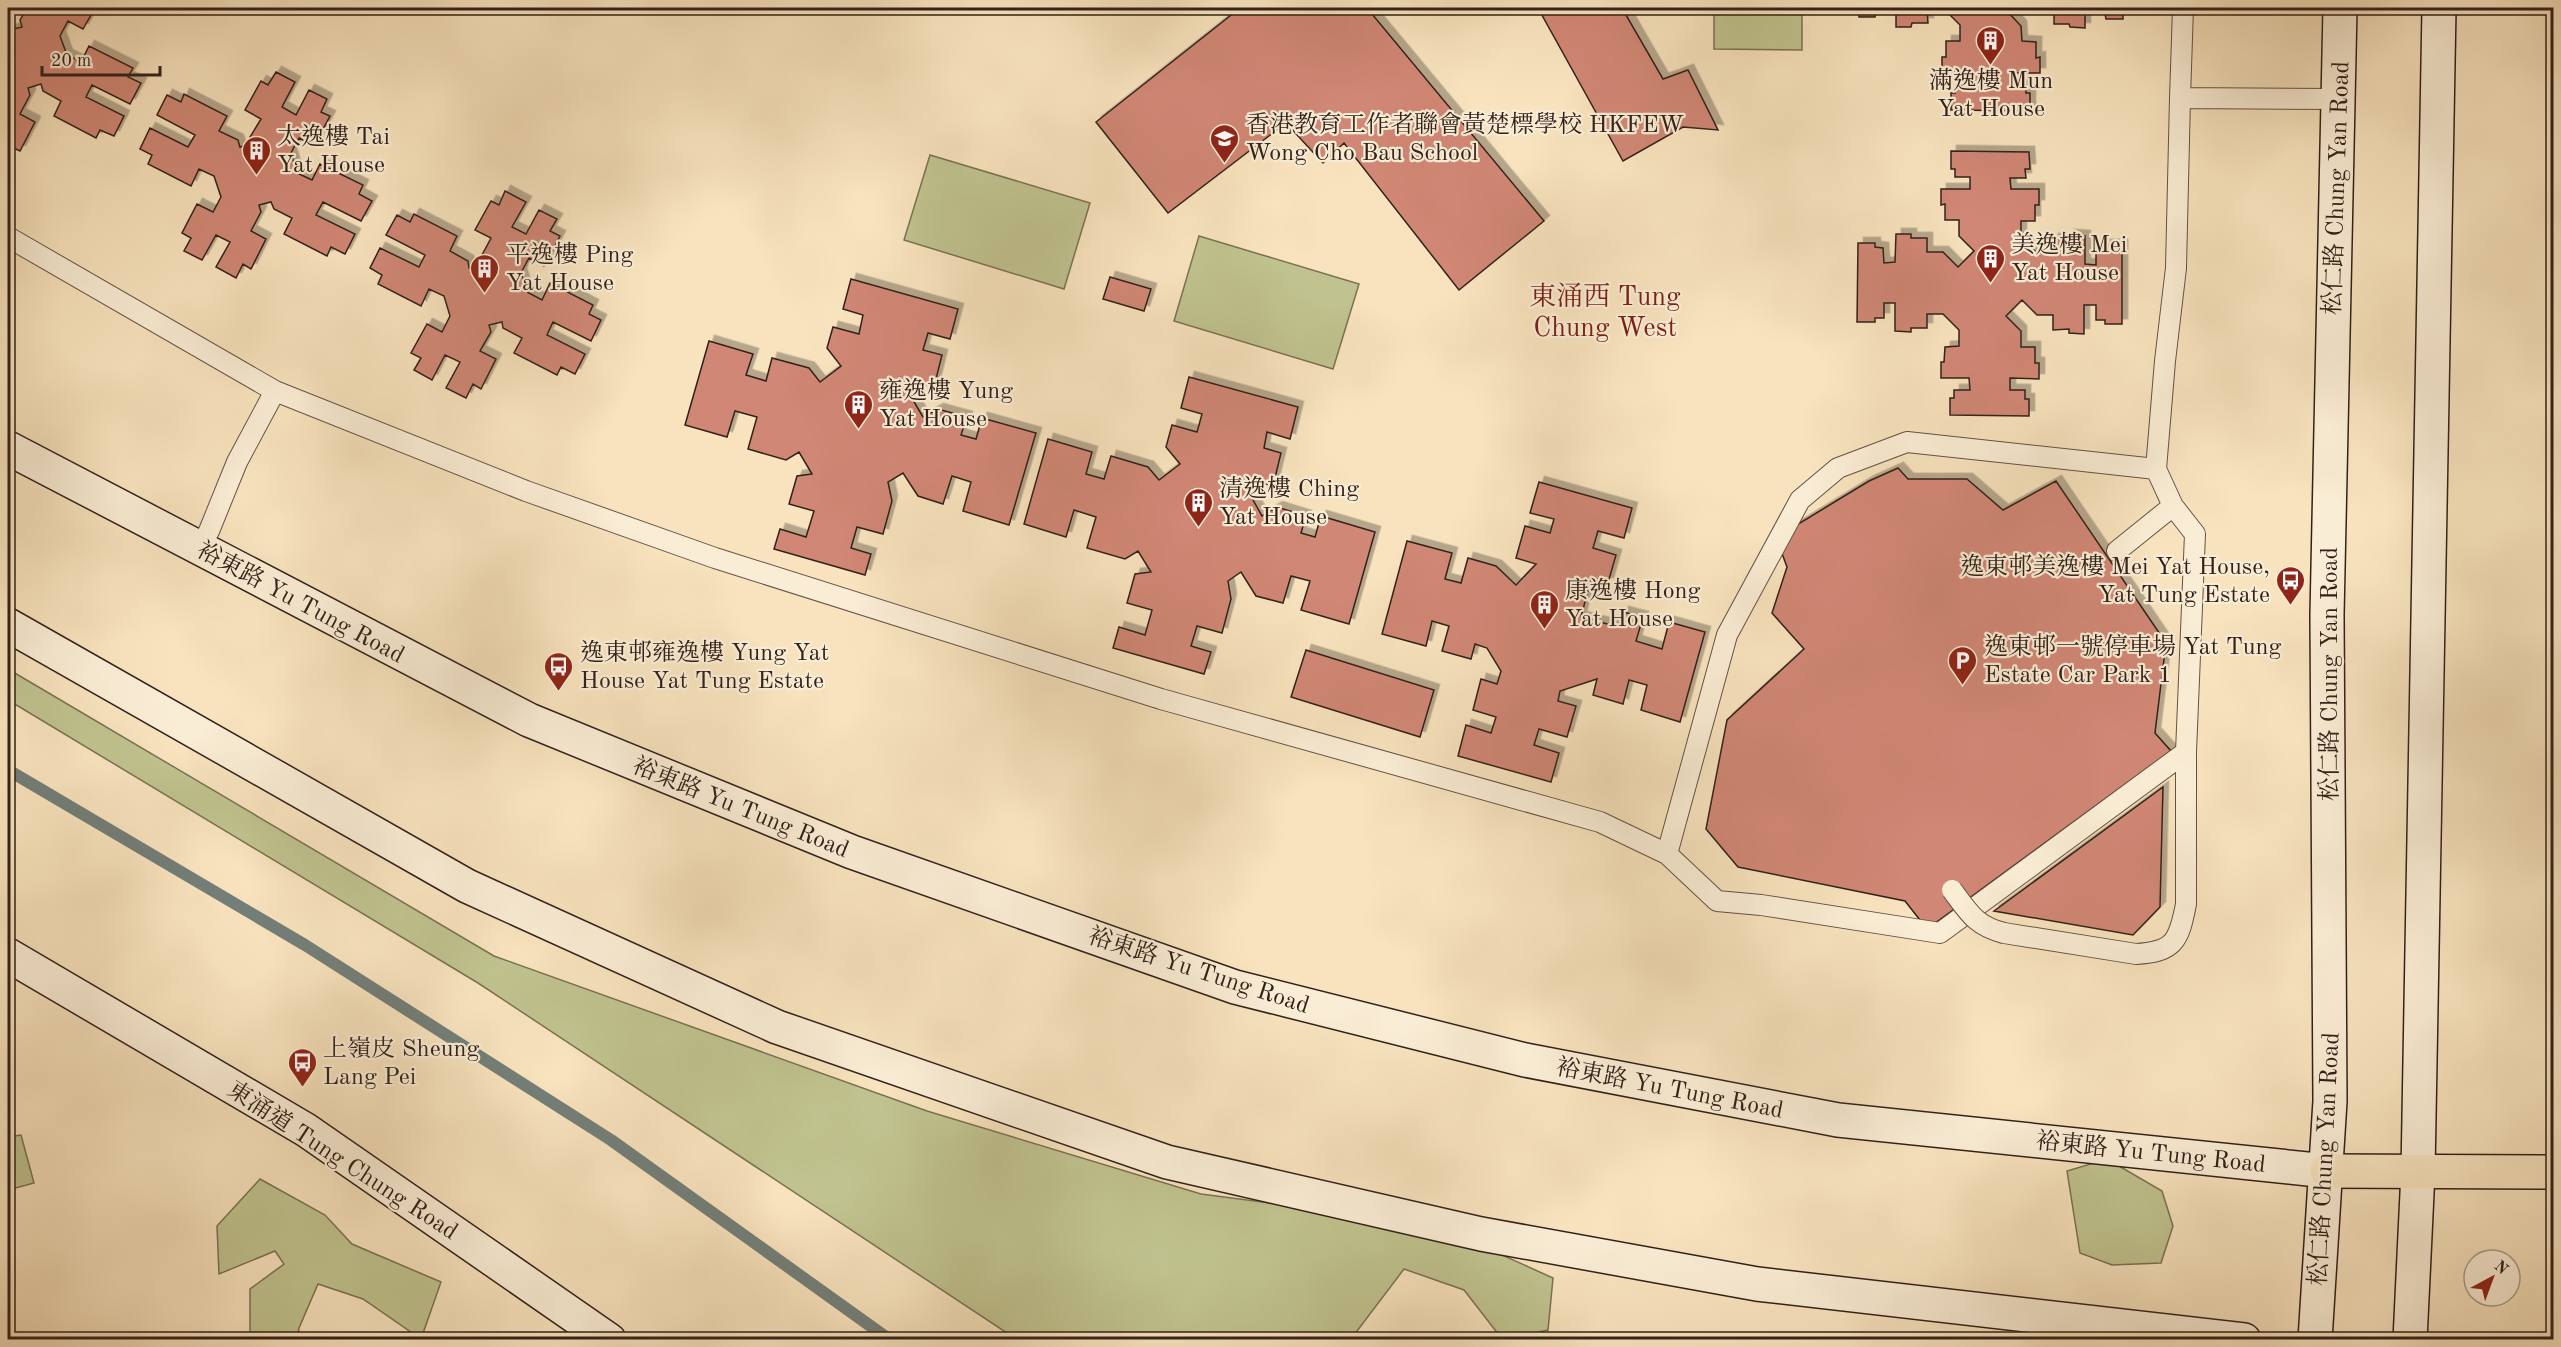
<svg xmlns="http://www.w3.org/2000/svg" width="2561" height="1347" viewBox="0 0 2561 1347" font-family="'Old Standard TT','Noto Serif TC',serif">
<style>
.green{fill:#c0c38f;stroke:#797254;stroke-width:1.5}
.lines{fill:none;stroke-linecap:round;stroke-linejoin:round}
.stream{stroke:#737f79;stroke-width:12}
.building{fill:#d08775;stroke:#32211a;stroke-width:1.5;filter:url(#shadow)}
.lane-casing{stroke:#645243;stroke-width:22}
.secondary-casing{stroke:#32211a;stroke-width:36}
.primary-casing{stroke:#32211a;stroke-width:36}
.lane{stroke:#faedd5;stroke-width:20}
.secondary{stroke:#faedd5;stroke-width:33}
.primary{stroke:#f8e3be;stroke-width:33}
.lane-bridge-casing{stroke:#645243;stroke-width:22;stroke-linecap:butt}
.lane-bridge{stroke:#faedd5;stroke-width:20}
.labels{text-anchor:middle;stroke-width:4.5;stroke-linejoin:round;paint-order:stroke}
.poi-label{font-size:24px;fill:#32211a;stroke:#faedd5;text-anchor:start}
.street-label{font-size:24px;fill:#32211a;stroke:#faedd5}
.quarter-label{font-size:27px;fill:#7a1f14;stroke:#faedd5}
</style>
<defs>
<filter id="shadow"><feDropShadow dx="5.5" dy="-5.5" stdDeviation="0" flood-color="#0004"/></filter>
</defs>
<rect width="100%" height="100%" fill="#f8e3be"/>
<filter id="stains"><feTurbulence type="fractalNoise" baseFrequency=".00333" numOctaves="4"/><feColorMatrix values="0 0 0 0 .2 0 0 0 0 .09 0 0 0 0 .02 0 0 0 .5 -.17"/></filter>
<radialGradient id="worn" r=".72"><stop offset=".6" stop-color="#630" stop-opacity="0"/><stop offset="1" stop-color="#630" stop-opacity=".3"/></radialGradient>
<path class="green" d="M1714,8h88v42l-88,-1z
M930,155l160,48 -26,86 -160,-49z
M1199,236l160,48 -26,85 -159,-48z
M8,669l486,287 433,155 274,83 137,18 142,33 73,33 -5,52 -46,9 -38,-49 -60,-21 -53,70h-335l-538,-356 -470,-283z
M21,1135l13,48 -26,7v-53z
M2107,1159l55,32 11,35 -12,37 -49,2 -32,-12 -13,-82z
M260,1179l65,36 27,29 89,38 -20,57 -58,-40 -45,-15 -19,44 -2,11h-47v-50l34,-25 -9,-13 -56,23 -2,-48z"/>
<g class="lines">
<path class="stream" d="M8,770l297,175 306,195 279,200"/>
</g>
<path class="building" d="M27,8h68l-12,21 -15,-8 -8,15 7,19 14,7 8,-16 44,22 -5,9 13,6 -11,21 -38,-19 -6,12 38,19 -10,20 -14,-6 -4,8 -42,-22 7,-15 -18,-10 -2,-7 -13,4 2,7 -10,19 15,8 -15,29 -8,-4 -4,9v-131l1,5 13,-3 -2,-7z
M1240,8h127l177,213 -85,69 -115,-147 -21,20 -37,-40 -118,90 -72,-91z
M1538,8h84l41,71 25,-9 30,60 -35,-3 -60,34z
M1859,8h25v5h-8l-1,4h-16z
M1896,8h114l-3,3 14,15 1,15 14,1v16l4,-1v16h-29v12h15v8h4v18l-79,-1v-17h4l1,-8 14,-1v-11l-28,-1v-15h4v-16h14v-16l-16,-16h-17l1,14h-16l-1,4h-15z
M2036,8h49v20l-15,-1 -1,-3h-15v-15z
M2097,8h26v11h-17l-1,-5h-8z
M276,72l19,10 -13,25 14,8 13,-25 18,9 -6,13 9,4 -16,30 -15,-8 -8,15 6,20 15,7 8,-16 43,21 -4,9 13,7 -11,20 -38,-19 -7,13 39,19 -10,20 -14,-7 -4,9 -43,-22 8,-16 -18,-9 -3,-7 -12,3 2,7 -10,19 15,8 -15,30 -8,-5 -7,14 -20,-11 14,-25 -14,-7 -14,25 -18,-9 7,-13 -9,-5 15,-29 16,8 8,-15 -7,-21 -15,-7 -8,17 -43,-22 4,-9 -12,-6 10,-21 38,19 7,-12 -38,-20 10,-20 14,7 3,-8 43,22 -8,15 19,9 2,7 12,-3 -2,-7 11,-18 -16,-9 16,-29 7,4z
M1951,151l78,1 1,17h-5l1,9h-16l1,11h28v16h-4v16h-14v16l16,16h16v-14h16v-4l16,1v28l11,1v-15h9v-5h17v79h-17v-4h-9v-15h-12v29l-15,-1v-4l-16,1v-15h-16l-15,-15 -16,16 15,15v16h14v16h4v16l-29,-1v12h15v9h4v17l-79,-1v-17h4v-8h16l-1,-12h-28v-16h3l1,-15 14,-1v-16l-16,-16h-16v14h-16v4l-16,-1v-28h-11v15h-9v4h-18l1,-79h17v4l8,1 1,15 11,-1 1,-28h15v4h16v14h16l15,15 16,-16 -15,-15v-16h-14v-16l-4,1v-16h29v-12h-15v-8h-4z
M505,191l21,11 -14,25 14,7 13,-24 18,9 -7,12 10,5 -16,30 -15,-8 -8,15 6,19 15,8 8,-17 43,22 -4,9 12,6 -10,21 -38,-19 -6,13 38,19 -10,20 -14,-7 -4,8 -43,-22 8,-15 -19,-10 -1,-6 -13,3 2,7 -11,19 16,8 -15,30 -8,-5 -7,14 -20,-10 14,-26 -15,-7 -13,25 -18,-10 7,-12 -10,-5 16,-29 15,8 8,-16 -6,-20 -15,-7 -8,17 -43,-22 4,-9 -12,-7 10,-20 39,19 6,-12 -39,-20 11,-20 13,7 4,-8 43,22 -7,15 18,10 1,7 13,-4 -1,-7 10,-19 -16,-8 16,-29 8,4z
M1110,277l41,12 -7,22 -41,-12z
M851,279l107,30 -8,30 -22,-6 -5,17 19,5 -8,32 -17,-5 -4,18 10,17 15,-8 29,8 -6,18 15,4 6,-21 54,15 -27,92 -46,-14 8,-29 -19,-6 -9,28 -25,-8 -15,-23 -15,9 4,19 -9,33 -26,-7 -6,21 20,6 -6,21 -91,-26 6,-20 26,8 8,-26 -25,-7 8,-28 15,-2 -13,-22 -13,8 -38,-11 9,-32 -22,-6 -8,26 -42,-12 24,-84 44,13 -7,21 20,6 6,-23 37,10 11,14 21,-16 -14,-18 6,-21 26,7 4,-19 -20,-6z
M1189,377l109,30 -8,32 -23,-7 -3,16 17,5 -8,33 -16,-5 -5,17 10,18 15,-9 29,9 -5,17 14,4 6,-21 54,16 -26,92 -48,-14 9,-29 -19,-5 -8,27 -27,-7 -15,-24 -13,9 3,18 -9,34 -25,-7 -6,20 20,6 -7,22 -91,-26 6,-21 26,8 7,-25 -25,-7 8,-29 16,-2 -13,-21 -13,8 -38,-11 9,-31 -22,-7 -8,27 -42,-13 24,-85 44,13 -6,22 18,5 7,-23 37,11 11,13 21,-16 -14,-17 6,-22 25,7 5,-18 -21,-6z
M1898,468l10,11h59l36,31 53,-29 110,162 -11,90 16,18 -244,178 -22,-28 -167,-34 -32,-38 21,-109 77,-71 -32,-36 15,-46 -7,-19 15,-22 74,-45z
M1539,482l93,26 -8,30 -26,-7 -5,17 23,7 -8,28 -17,-4 -10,38 38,10 4,-15 20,5 -7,24 26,8 7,-27 36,10 -25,90 -39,-12 6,-25 -18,-5 -6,24 -30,-9 4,-16 -37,12 -2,10 18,5 -9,31 -28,-8 -5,16 25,8 -8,29 -93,-26 8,-31 25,8 5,-16 -23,-7 8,-31 16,5 4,-13 -14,-23 -12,-4 -4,15 -29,-8 7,-25 -17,-5 -6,25 -44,-12 25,-93 45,12 -7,26 16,4 7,-25 28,8 20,19 20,-21 -20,-6 9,-32 25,7 4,-14 -24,-6z
M1306,650l128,40 -14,47 -129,-40z
M2163,787l-3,120 -27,28 -139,-24z"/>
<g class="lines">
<defs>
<path id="lane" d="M2180,98l3,-90
M8,237l267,154 251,100 189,67 446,141 439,123 67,32 50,47 44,4 179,28 246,-181
M199,548l10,-17 28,-69 38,-71
M2117,551l56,-45
M1667,854l60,-219 73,-135 38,-32 69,-26 249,27
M2004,933l132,21c38,-2 43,-13 50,-50v-152l9,-218 -22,-28 -17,-37 9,-108 11,-93 4,-170 159,1"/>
<path id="secondary" d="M8,448l521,272 323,132 383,135 290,73 313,60 489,51
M8,625l459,261 310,141 390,135 314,72 276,50 487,56
M8,955l298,175 303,210
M2315,1340l15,-239 -3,-486 13,-607
M2410,1340l8,-168 21,-1164"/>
<path id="primary" d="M2327,1171l227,1"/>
</defs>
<use href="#lane" class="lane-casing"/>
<use href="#secondary" class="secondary-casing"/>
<use href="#primary" class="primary-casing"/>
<use href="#lane" class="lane"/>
<use href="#secondary" class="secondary"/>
<use href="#primary" class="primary"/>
<defs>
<path id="lane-bridge" d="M1952,890c17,23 24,36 52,43"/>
</defs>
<use href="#lane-bridge" class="lane-bridge-casing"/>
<use href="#lane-bridge" class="lane-bridge"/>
</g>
<defs>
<symbol id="building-pin" viewBox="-11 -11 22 30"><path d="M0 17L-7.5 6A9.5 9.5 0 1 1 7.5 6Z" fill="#8f2418" stroke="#faedd5"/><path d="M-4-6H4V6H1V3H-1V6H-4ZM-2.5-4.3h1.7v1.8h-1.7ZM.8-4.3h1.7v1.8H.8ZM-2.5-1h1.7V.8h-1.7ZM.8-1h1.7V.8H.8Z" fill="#fff"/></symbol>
<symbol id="school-pin" viewBox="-11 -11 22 30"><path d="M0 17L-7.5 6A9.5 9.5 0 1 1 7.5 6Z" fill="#8f2418" stroke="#faedd5"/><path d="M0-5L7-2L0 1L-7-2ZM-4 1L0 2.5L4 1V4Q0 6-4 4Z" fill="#fff"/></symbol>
<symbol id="bus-pin" viewBox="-11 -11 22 30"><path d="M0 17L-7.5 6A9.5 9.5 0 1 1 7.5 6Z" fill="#8f2418" stroke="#faedd5"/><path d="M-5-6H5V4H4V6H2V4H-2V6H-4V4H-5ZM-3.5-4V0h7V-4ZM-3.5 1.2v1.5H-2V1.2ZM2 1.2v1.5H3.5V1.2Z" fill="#fff"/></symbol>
<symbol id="parking-pin" viewBox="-11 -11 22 30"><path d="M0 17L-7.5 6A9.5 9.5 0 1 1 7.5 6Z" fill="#8f2418" stroke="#faedd5"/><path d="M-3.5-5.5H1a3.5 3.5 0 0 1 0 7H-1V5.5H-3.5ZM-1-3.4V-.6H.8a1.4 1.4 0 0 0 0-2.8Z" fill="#fff"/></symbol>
</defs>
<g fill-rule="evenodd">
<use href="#building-pin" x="1974" y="24" width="33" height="45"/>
<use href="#school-pin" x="1208" y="122" width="33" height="45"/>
<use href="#building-pin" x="240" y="134" width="33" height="45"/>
<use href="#building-pin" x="1974" y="242" width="33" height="45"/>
<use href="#building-pin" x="468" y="252" width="33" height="45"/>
<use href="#building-pin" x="842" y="388" width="33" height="45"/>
<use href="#building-pin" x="1182" y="486" width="33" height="45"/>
<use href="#bus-pin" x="2274" y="564" width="33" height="45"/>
<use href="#building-pin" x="1528" y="588" width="33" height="45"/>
<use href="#parking-pin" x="1946" y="644" width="33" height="45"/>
<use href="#bus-pin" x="542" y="650" width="33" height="45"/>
<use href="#bus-pin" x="286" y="1046" width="33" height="45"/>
</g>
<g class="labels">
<g class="poi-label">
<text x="1991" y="88" text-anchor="middle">滿逸樓 Mun<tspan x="1991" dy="28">Yat House</tspan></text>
<text x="1246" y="132">香港教育工作者聯會黃楚標學校 HKFEW<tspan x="1246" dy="28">Wong Cho Bau School</tspan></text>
<text x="277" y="144">太逸樓 Tai<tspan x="277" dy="28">Yat House</tspan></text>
<text x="2011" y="252">美逸樓 Mei<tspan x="2011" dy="28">Yat House</tspan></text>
<text x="506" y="262">平逸樓 Ping<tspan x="506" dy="28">Yat House</tspan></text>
<text x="879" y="398">雍逸樓 Yung<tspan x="879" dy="28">Yat House</tspan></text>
<text x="1219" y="496">清逸樓 Ching<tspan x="1219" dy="28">Yat House</tspan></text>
<text x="2270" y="574" text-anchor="end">逸東邨美逸樓 Mei Yat House,<tspan x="2270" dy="28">Yat Tung Estate</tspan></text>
<text x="1565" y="598">康逸樓 Hong<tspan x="1565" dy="28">Yat House</tspan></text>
<text x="1984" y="654">逸東邨一號停車場 Yat Tung<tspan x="1984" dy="28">Estate Car Park 1</tspan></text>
<text x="580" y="660">逸東邨雍逸樓 Yung Yat<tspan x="580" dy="28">House Yat Tung Estate</tspan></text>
<text x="323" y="1056">上嶺皮 Sheung<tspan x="323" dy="28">Lang Pei</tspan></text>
</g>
<g class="street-label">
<text transform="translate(2336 188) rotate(-88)" y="8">松仁路 Chung Yan Road</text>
<text transform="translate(301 602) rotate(28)" y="8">裕東路 Yu Tung Road</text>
<text transform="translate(2329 674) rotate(-90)" y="8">松仁路 Chung Yan Road</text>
<text transform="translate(741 807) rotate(22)" y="8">裕東路 Yu Tung Road</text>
<text transform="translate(1199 970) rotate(18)" y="8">裕東路 Yu Tung Road</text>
<text transform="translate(1670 1088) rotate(11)" y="8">裕東路 Yu Tung Road</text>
<text transform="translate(2151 1152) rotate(6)" y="8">裕東路 Yu Tung Road</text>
<text transform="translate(2324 1159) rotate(-87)" y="8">松仁路 Chung Yan Road</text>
<text transform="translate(343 1160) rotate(33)" y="8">東涌道 Tung Chung Road</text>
</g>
<g class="quarter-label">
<text x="1605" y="305">東涌西 Tung<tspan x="1605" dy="31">Chung West</tspan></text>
</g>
</g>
<rect width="2561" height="1347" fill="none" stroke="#f8e3be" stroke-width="30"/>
<rect x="9" y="9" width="2543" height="1329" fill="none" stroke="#32211a" stroke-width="3"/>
<rect x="15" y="15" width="2531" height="1317" fill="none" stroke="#32211a" stroke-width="1.5"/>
<g transform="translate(2492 1278) rotate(41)"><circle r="28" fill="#faedd5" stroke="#aa9b8a" stroke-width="1.5"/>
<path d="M0-4.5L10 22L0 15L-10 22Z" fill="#8f2418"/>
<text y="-9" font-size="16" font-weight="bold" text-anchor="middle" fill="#32211a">N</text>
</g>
<path d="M42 66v9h118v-9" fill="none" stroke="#32211a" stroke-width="3"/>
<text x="51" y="66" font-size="18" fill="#32211a" stroke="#faedd5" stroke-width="4.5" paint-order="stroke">20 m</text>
<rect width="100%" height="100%" filter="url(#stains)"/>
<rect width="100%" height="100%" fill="url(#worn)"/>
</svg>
